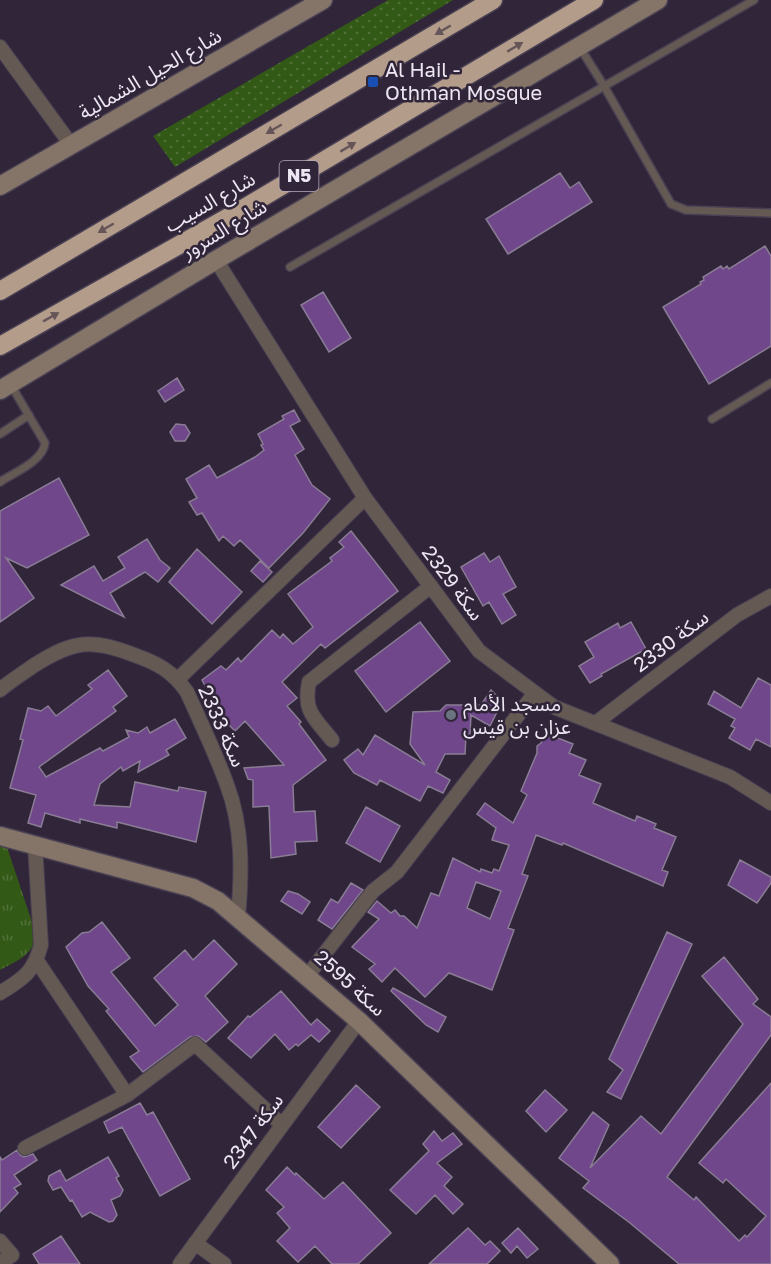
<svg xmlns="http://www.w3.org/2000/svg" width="771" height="1264" viewBox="0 0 771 1264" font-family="'Golos Text','Noto Sans Arabic',sans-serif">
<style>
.grass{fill:url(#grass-dots)}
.park{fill:url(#park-tufts)}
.building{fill:#6f478a;stroke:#897c94;stroke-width:1.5;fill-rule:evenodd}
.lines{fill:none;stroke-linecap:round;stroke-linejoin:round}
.lane-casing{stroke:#4a4053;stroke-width:10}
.street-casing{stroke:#4a4053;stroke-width:16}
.secondary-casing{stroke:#4a4053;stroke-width:21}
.highway-casing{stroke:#4a4053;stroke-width:21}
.lane{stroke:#645a53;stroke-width:7}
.street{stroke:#645a53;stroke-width:14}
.secondary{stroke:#857569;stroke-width:18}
.highway{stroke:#b49c8a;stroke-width:18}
.oneway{fill:#655559}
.transit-dot{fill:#1a4fb4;stroke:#302539;stroke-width:2}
.worship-dot{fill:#6b7280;stroke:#302539;stroke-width:2}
.labels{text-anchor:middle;stroke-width:5;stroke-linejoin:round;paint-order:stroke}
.shield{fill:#302539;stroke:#b4acbb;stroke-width:1.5}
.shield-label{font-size:18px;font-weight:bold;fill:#ede6f3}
.poi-label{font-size:20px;fill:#ede6f3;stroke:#302539;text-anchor:start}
.street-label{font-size:20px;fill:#ede6f3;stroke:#302539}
</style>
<defs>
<pattern id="grass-dots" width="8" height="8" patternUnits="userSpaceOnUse" patternTransform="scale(1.5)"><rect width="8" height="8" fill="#335917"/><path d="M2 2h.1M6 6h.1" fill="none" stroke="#517139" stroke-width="1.8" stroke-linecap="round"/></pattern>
<pattern id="park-tufts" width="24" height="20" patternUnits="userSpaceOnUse" patternTransform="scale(1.5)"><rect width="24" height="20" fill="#335917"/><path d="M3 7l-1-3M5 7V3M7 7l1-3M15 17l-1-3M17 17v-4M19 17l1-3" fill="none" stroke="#517139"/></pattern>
</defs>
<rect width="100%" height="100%" fill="#302539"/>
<path class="grass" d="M388,0h65l-278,167 -22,-31z"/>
<path class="park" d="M0,843l6,1 29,87c1,24 -17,29 -35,39z"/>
<path class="building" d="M560,173l10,15 9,-6 13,20 -84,52 -22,-35z
M765,246l6,10v90l-62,38 -46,-77 38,-23 -1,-2 4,-2 -1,-3 18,-11 2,3 4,-3 2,3z
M323,292l28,46 -22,14 -28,-47z
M177,378l7,12 -19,12 -7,-11z
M294,410l6,11 -10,5 14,23 -9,6 17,30 18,14 -27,34 -34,35 -29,-28 -6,6 -11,-10 -4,5 -17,-28 -5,2 -8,-13 8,-4 -11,-19 23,-14 8,13 38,-21 9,-7 -3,-5 2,-1 -5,-10 26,-15 -2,-3z
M176,424l9,1 5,8 -5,8h-10l-5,-9z
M59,478l30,57 -62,33 -21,-10 28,40 -34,24v-111z
M351,531l47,60 -73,57 -4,-4 -39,38 15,16 -10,8 14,16 -2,2 27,36 -33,25 1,27 21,-1 2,30 -22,1 1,12 -25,4 -2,-52 -16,1v-27l-5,-1 -4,-11 40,-3 -39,-44 -10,10 -11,-11 -22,-40 19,-14 5,4 12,-12 3,4 31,-32 8,8 3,-4 10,10 20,-17 -25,-33 44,-33 -2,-3 14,-11 -5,-5z
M147,539l13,21 10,8 -12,14 -13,-10 -35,21 14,24 -63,-32 33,-19 9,15 22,-13 -7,-11z
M197,549l45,43 -30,32 -43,-42z
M484,553l6,9 9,-6 17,31 -13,7 13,21 -14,9 -13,-22 -6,4 -22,-39z
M260,561l12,11 -9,10 -12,-11z
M420,622l30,39 -64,51 -31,-41z
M631,622l15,27 -45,25 1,2 -12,7 -11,-17 15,-9 -9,-15 33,-19 2,5z
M108,670l19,26 -14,11 3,4 -77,56 7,10 54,-29 3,3 26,-14 -3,-7 12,3 9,-6 3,6 25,-14 11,19 -20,12 3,5 -31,17 2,-11 -17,10 -2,-4 -21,17 -6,21 36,2 5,-25 43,9 1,-4 27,5 -10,50 -79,-20v6l-37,-9v4l-35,-10 -4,14 -13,-4 8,-28 -26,-7 13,-48 -3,-1 8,-31 13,3 7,-5 8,10 36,-27 -4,-4z
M758,678l13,7v62l-15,-8 -6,11 -21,-12 6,-10 -4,-2 4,-7 -27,-15 6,-13 27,17z
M491,690l9,9 -3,13 -7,14 -19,-11 -1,19 -4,1 -1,19h-20l-9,18 14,8 -7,13 -15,-7 -8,15 -40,-21 -3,5 -23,-12 -10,-13 14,-11 5,6 12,-20 50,30 -15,-21 3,-32 27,-1 6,-6h35z
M545,733l28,11 -4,9 17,7 -7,15 22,9 -8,19 42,18 2,-5 19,8 -2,4 22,9 -14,33 6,2 -5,14 -100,-43 -1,2 -26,-10 -14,39 6,2 -20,52 6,2 -22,60 -43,-17 -24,24 -30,-29 -13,14 -13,-13 6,-5 -23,-17 27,-28 -11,-7 9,-11 14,12 4,-3 5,6h4l13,12 14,-35 8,3 14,-38 27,14 1,-3 11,4 2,-4 5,2 10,-26 -17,-5 4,-12 -19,-14 8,-11 28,20 14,-28 -6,-4 16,-38v-7l4,-3zM476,882l25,9 -11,28 -23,-11z
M366,807l34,19 -20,36 -34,-19z
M740,860l31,17v6l-14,20 -29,-18z
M351,883l12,7 -31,39 -14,-9 13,-21 7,4z
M288,891l10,3 12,8 -8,12 -21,-13z
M102,922l28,36 -19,14 44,54 23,-21 -24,-27 31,-28 8,10 21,-20 23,24 -32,32 23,26 -22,20 -8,-6 -8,1 -47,35 -13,-15 9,-6 -33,-40 3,-2 -21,-23 -22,-39 16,-14 7,-1z
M667,932l25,12 -71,155 -14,-7 16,-22 -14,-11z
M724,957l34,42 -5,5 18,13v18l-104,142 27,23 2,-3 43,44 6,-6 2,2 19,-21 -40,-37 -3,4 -24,-20 72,-80v181h-92l-49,-41 -47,-35 6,-7 -30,-23 34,-46 16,13 -19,43 51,-52 20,18 82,-110 -41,-48z
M393,988l53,29 -8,15 -12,-7 -35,-34z
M281,991l30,34 6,-6 13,12 -11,11 -8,-7 -13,11 -2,-2 -7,6 -14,-16 -24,24 -23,-20 20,-22 2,1z
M356,1085l24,22 -39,41 -23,-21z
M545,1090l22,20 -21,22 -20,-21z
M140,1103l7,12 6,-3 37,67 -30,17 -38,-69 -13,6 -5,-11z
M434,1131l8,10 11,-8 9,11 -25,19 15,14 -8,9 19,18 -10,10 -18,-19 -19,19 -26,-24 39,-39 -6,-7z
M17,1150l3,5 4,2 9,-3 4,6 -23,15 7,9 -7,4 4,5 -18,19v-55l2,3z
M108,1157l11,19 -3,2 7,12 -3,6 -9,4 6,15 -4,6 -4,1 -19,-10 -8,5 -10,-17 -2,1 -9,-14 -8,3 -5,-9 1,-5 11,-6 6,11z
M287,1167l8,8 1,-2 28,26 19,-17 48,51 -33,31h-26l-17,-18 -17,16 -21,-21 13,-13 -13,-15 7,-6 -18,-17z
M468,1228l17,17 5,-4 10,10 -13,13h-58z
M518,1228l20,21 -11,9 -10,-12 -6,7 -9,-10z
M61,1236l19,28h-41l-6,-10z"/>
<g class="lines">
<defs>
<path id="lane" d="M579,46l25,40 67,118 15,6 85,3
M290,267l464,-267
M712,419l59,-36
M0,434l29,-19
M0,482c15,-10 43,-21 45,-39l-34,-58"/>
<path id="street" d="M0,47l72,99
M216,260l149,238 114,153 75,56 176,70 41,26
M178,679l187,-181
M0,690c10,-9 22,-16 33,-24 41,-26 58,-28 104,-10 22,8 36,16 50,36 14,31 29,62 40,93 16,42 15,88 11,132
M597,722l140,-107 34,-19
M332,740c-18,-23 -29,-28 -23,-58l122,-96
M37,961l90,134
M308,975l65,-84 24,-19 138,-179
M0,993c23,-14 34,-21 41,-48l-6,-100
M25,1148l102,-53 68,-51 87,81
M0,1241l12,14 -12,8
M195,1243l29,21
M180,1264l179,-243"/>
<path id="secondary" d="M0,186l323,-186
M0,390l216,-130 442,-260
M0,836l193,52 25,13 141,120 251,243"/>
<path id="highway" d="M0,291l493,-291
M0,346l241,-136 353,-210"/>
</defs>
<use href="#lane" class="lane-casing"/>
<use href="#street" class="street-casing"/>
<use href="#secondary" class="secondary-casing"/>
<use href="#highway" class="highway-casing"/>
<use href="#lane" class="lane"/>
<use href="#street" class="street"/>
<use href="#secondary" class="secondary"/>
<use href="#highway" class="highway"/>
</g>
<defs><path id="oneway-solid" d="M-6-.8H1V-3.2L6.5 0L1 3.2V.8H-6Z" transform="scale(1.5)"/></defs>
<g class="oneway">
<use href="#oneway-solid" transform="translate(443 30) rotate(150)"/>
<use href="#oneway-solid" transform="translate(515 47) rotate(-31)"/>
<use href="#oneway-solid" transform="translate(274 129) rotate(150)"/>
<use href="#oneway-solid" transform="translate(348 147) rotate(-31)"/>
<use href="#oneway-solid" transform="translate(106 228) rotate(150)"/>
<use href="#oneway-solid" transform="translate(51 317) rotate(-29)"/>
</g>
<rect class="transit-dot" x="367" y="76" width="12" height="12" rx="3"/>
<circle class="worship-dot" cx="451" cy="715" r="6"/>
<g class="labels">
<rect class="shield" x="279.5" y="161" width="39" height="30" rx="4.5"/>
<g class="shield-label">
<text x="299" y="182">N5</text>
</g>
<g class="poi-label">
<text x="385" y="77">Al Hail -<tspan x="385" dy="23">Othman Mosque</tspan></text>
<text x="463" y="711">مسجد الأمام<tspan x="463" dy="23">عزان بن قيس</tspan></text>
</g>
<g class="street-label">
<text transform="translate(150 74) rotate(-30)" y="7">شارع الحيل الشمالية</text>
<text transform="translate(210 202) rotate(-30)" y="7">شارع السيب</text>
<text transform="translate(224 229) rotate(-31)" y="7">شارع السرور</text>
<text transform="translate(453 583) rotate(53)" y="7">سكة 2329</text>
<text transform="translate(671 641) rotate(-37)" y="7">سكة 2330</text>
<text transform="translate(222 726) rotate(66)" y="7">سكة 2333</text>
<text transform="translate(350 983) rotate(42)" y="7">سكة 2595</text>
<text transform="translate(253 1131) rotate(-54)" y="7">سكة 2347</text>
</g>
</g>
</svg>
